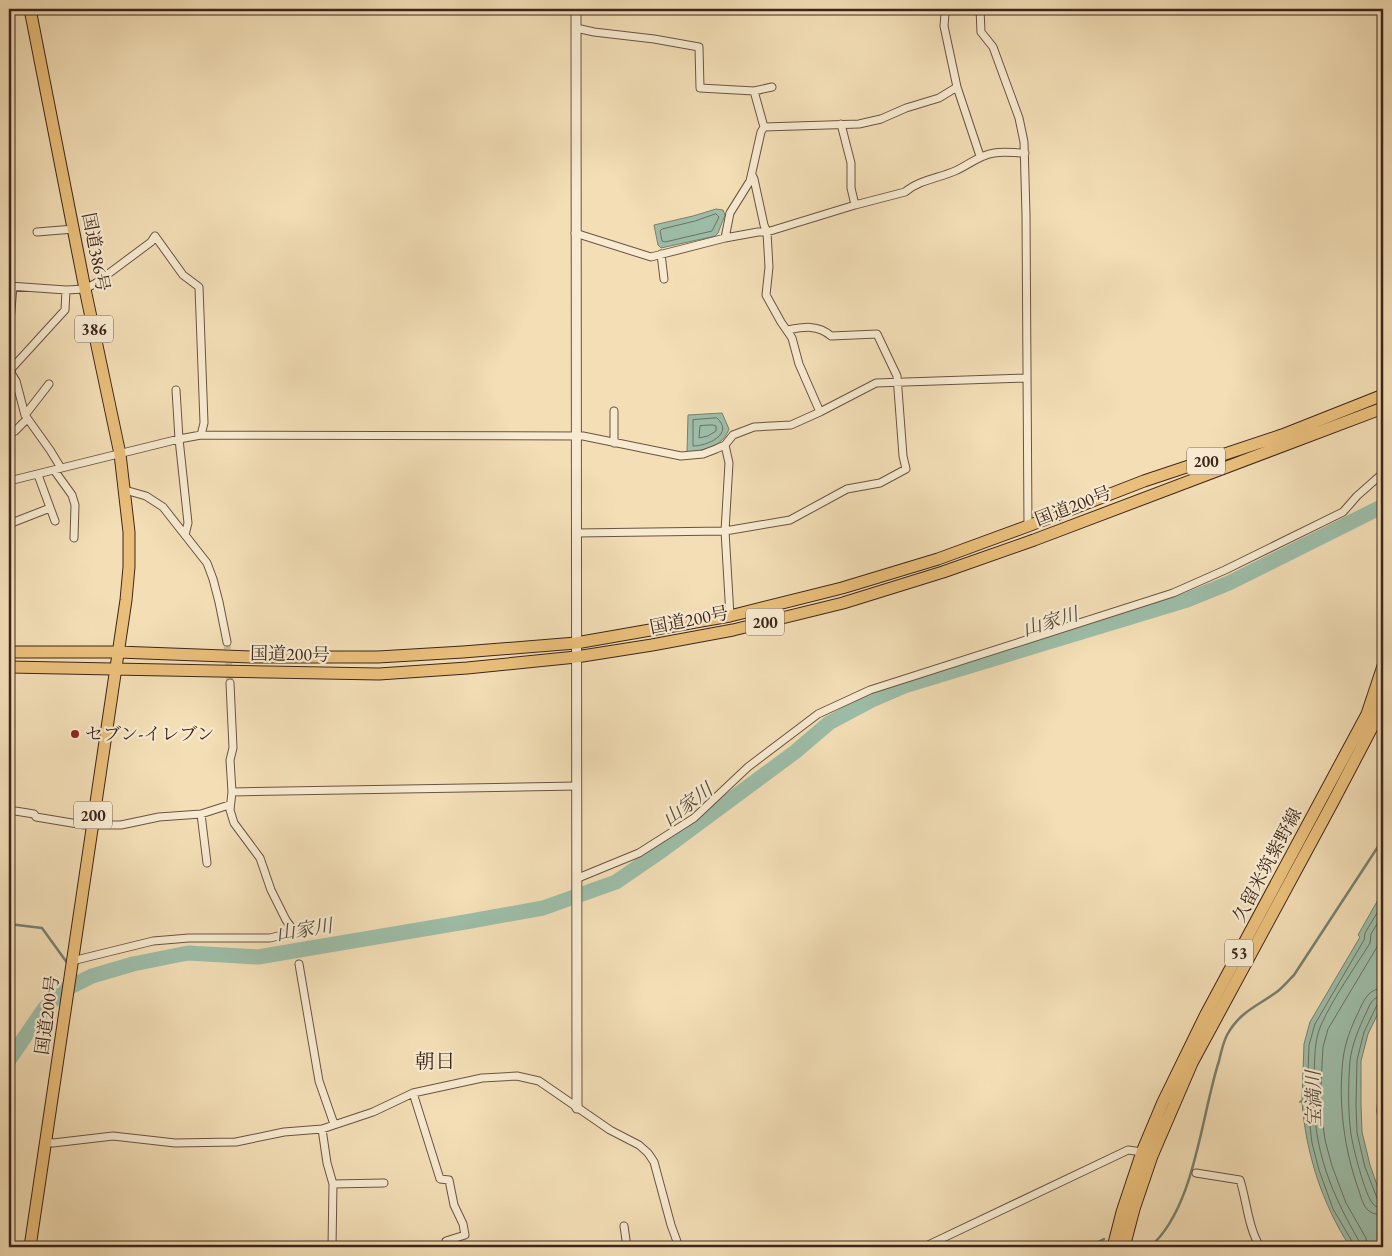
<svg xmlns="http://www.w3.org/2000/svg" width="1392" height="1256" viewBox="0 0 1392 1256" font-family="'EB Garamond','Noto Serif JP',serif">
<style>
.water{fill:#9dbda8;stroke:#778070}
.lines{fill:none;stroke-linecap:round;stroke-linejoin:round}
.shore{stroke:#6d7162;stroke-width:1}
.stream{stroke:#778070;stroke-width:2.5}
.river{stroke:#9dbda8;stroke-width:15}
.minor-tunnel{stroke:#cfb997;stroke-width:7;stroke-dasharray:7 3.5;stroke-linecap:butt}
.minor-casing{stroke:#6a5342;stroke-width:9}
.tertiary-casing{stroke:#6a5342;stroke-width:11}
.primary-casing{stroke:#3d251b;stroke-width:13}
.trunk-casing{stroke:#3d251b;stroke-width:13}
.minor{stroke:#f7ead0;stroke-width:7}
.tertiary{stroke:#f7ead0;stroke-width:9}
.primary{stroke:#eabf7b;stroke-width:11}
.trunk{stroke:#eabf7b;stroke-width:11}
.poi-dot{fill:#8f2418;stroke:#f7ead0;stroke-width:2}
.labels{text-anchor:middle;stroke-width:4.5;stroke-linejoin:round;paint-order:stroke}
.shield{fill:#f7ead0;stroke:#756051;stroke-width:1}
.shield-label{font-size:16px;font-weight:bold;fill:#3d251b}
.street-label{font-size:18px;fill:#3d251b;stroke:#f7ead0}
.poi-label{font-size:18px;fill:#3d251b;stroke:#f7ead0;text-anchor:start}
.water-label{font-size:19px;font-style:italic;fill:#554b3e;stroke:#f7ead0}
.quarter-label{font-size:20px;fill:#3d251b;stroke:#f7ead0}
</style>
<rect width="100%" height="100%" fill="#f3deb6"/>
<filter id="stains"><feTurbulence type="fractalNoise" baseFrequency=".004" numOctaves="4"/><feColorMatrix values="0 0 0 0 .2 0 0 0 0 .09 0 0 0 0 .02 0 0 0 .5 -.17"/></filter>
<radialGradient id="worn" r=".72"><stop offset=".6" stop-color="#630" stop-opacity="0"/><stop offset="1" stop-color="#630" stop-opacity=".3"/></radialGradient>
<path class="water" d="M716,209l7,1 2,5 -7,18 -3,3 -54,12 -3,-3 -4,-20 39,-9z
M722,413l7,16c-6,17 -25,22 -42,23l1,-37z
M1379,898l4,1v104l-15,31 -7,27v43l1,28 8,33 13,37v45h-33c-28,-44 -44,-93 -48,-145h-3l3,-2 2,-56 6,-22 50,-85 -2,-2z"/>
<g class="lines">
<path class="shore" d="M716,214l3,3 -7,14 -47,11 -3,-1 -2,-10 2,-2 33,-8z
M717,418c18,16 -10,28 -24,28v-26z
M713,425l3,1v5l-8,5 -9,2 1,-12z
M1383,988c-15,1 -19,12 -25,25 -7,14 -13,30 -15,46 -5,45 1,90 16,132 2,6 4,15 10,20 4,3 9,4 14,4
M1383,996c-11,0 -13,9 -17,17 -7,15 -14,31 -16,48 -2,22 -2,52 1,73 2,14 14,61 22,70 3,3 6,4 10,4
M1383,1002l-6,3 -13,27 -7,28 -1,44 1,29 8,34 12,31 6,3
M1353,1247v-4l-20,-34 -14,-39 -7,-27 -5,-42 2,-56 6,-21 49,-84 1,-7 18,-30
M1360,1247l-1,-6c-33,-57 -48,-100 -45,-167 1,-16 0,-33 7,-49 12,-27 33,-56 49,-82l1,-9 12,-20
M1367,1247l-1,-9 -20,-35 -14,-37 -7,-26 -5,-38 3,-55 5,-18 49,-82 2,-11 4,-8"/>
<path class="stream" d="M9,924l33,4 26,36
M74,973l7,9
M1137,1243l3,4
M1088,1247l16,-8
M1150,1247c45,-39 51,-131 69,-186 2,-9 4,-18 8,-26 13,-24 31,-29 51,-44 6,-5 11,-11 16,-16l89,-136"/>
<path class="river" d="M9,1060l35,-51 18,-18 30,-15 41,-12 55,-11 70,4 213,-36 72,-13 73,-26 48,-33 131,-97 34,-29 45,-24 30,-13 283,-86 42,-17 154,-77"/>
<path class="minor-tunnel" d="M227,642l3,41"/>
<defs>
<path id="minor" d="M948,9l-3,5 -1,12 13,61 23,69
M980,9l1,23 12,15 26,71 5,24 2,73 2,311
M576,28l18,4 60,7 45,8 1,41 54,3 10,36 -3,5 -11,49 -20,32 -5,25
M754,91l18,-4
M841,124l10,39v25l4,17
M764,127l95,-3 22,-5 25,-11 33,-10 18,-11
M752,175l2,4 10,46 3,7 2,35 -3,28 15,27 11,16 7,26 21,48
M37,232l37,-3
M575,233l76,24 74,-19 33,-6h9l88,-27 50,-13c14,-12 34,-14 50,-21 14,-6 24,-16 39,-18 10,-2 21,0 31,0
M661,254l3,25
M9,286l57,4 19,-1 11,-6 55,-41 4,-6 28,39 16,12 5,136 -3,12
M9,334l4,-48
M176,390l3,49 9,84 -3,12
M614,411v32
M25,415l24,-31
M9,434l6,-3 12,-12
M725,445l4,18 -4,68 5,85
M61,468l-11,-18 -25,-35 -9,-34 -5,-8 1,-5 53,-58 1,-20
M54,470l18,25 3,10 -1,33
M38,475l17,46
M9,481l170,-42 22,-4 382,1 98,20 22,-2 13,-5 9,-4 8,-10 21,-8 37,-2 29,-13 56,-29 151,-5
M125,490l21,6 17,11 44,56 6,16 6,23 8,40
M9,524l41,-16
M576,533l149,-2 65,-11 57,-31 33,-6 26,-14 -3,-13 -6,-80 -20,-42 -46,2c-13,-12 -28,-9 -44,-6
M232,792l345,-6
M9,810l25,4 2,3 48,8h37l38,-8 42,-3 28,-9
M201,814l6,49
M578,878l61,-25 55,-35 54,-51 70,-53 52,-24 303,-97 52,-23 118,-58 14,-16 26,-23
M72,961l81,-20 36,-3h81l16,-4 8,-3 -8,-11 -15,-30 -11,-32 -26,-35 -4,-13 2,-18 -2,-32 3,-12 -3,-65
M299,964l20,117 15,43
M1383,1078l-2,33 2,19
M413,1093l27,86 9,1 5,25 9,19 2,11 -19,6v6
M322,1129l5,34 6,21 -1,63
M46,1142l7,1 60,-7 62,7 61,-1 48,-10 38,-3 51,-17 40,-19 69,-15 35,-2 22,5 71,49 29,15 9,8 6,9 17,63 8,22
M1196,1173l44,7c7,22 8,47 20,67
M333,1184l51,-1
M624,1226l3,21
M924,1247l204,-97 14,2"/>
<path id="tertiary" d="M576,9l1,1099"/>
<path id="primary" d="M1113,1247l9,-35 20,-60 21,-50 43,-88 161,-300 16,-48
M1124,1247l10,-38 18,-53 40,-93 141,-261 44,-84 6,-18"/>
<path id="trunk" d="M9,652h109l133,5h127l85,-5 113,-9 154,-27 112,-28 96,-29 90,-33 116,-45 138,-46 101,-40
M9,667l370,7 88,-6 109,-11 76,-12 81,-15 110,-27 100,-31 91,-32 349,-132
M30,1247l96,-647 3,-33v-35l-9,-78 -35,-165 -55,-280"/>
</defs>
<use href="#minor" class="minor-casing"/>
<use href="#tertiary" class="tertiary-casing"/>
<use href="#primary" class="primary-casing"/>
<use href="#trunk" class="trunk-casing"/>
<use href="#minor" class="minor"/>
<use href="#tertiary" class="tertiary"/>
<use href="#primary" class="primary"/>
<use href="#trunk" class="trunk"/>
</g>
<circle class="poi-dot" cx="75" cy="734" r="5"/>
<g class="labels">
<g class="shield">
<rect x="75" y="315.5" width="38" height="27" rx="4"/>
<rect x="1187" y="447.5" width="38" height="27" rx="4"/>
<rect x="746" y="608.5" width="38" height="27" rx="4"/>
<rect x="74" y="801.5" width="38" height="27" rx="4"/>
<rect x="1225" y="939.5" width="28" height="27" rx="4"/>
</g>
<g class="shield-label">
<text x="94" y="335">386</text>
<text x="1206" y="467">200</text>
<text x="765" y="628">200</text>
<text x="93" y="821">200</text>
<text x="1239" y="959">53</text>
</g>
<g class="street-label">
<text transform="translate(96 252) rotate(79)" y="6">国道386号</text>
<text transform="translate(1073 506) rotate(-21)" y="6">国道200号</text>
<text transform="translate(689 620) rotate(-11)" y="6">国道200号</text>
<text transform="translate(290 654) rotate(1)" y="6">国道200号</text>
<text transform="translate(1267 865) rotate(-62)" y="6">久留米筑紫野線</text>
<text transform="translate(47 1015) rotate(-82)" y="6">国道200号</text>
</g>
<g class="poi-label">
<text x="85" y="740">セブン-イレブン</text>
</g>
<g class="water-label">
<text transform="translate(1050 621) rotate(-17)" y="7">山家川</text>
<text transform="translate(687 804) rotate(-37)" y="7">山家川</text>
<text transform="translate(304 929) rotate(-9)" y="7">山家川</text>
<text transform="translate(1313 1099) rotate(-91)" y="7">宝満川</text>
</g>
<g class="quarter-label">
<text x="435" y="1068">朝日</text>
</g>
</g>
<rect width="1392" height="1256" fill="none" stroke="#f3deb6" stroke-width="30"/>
<rect x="10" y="10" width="1372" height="1236" fill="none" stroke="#3d251b" stroke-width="2.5"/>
<rect x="15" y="15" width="1362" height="1226" fill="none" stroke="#3d251b"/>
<rect width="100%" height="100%" filter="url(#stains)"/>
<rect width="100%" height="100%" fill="url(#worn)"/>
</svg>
